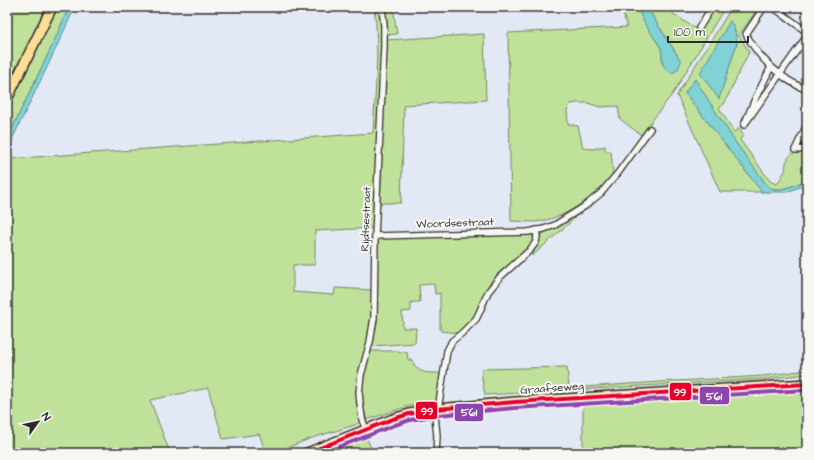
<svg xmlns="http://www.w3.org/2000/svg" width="814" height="460" viewBox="0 0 814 460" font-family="'Architects Daughter',sans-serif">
<rect width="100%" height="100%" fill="#e2e8f4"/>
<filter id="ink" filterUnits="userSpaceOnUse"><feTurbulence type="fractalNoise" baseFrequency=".025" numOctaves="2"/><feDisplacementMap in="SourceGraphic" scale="8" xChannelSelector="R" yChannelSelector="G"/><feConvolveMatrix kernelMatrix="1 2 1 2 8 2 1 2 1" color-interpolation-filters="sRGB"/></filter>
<g filter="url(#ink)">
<!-- green -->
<path fill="#bfe19a" stroke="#758662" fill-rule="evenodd" d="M 7,7 L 46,7 L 7,89 Z
M 54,7 L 69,7 L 53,44 L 7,139 L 7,106 Z
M 374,7 L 379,7 L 382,38 L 374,228 L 315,231 L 315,265 L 293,265 L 293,292 L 334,295 L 335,288 L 372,290 L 371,319 L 368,342 L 357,384 L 357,402 L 360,422 L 355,425 L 312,438 L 273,453 L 266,453 L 259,434 L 223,439 L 208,388 L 150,400 L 170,453 L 7,453 L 7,159 L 373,133 C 375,91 380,49 374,7 Z
M 384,7 L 393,7 L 397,34 L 386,35 Z
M 621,7 L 637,7 L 645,24 L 661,48 L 663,65 L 681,61 L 653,17 L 648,7 L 678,7 L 673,14 L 699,31 L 715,7 L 725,7 L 674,92 L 641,135 L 620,119 L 618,106 L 600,107 L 588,103 L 577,103 L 570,104 L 567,111 L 568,124 L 578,126 L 583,148 L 593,149 L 605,146 L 605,151 L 611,151 L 613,173 C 596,196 571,215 542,221 C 533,223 521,221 511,221 L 508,33 L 627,27 Z
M 732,7 L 759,7 L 739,35 L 749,52 L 724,104 L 719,108 L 734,132 L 739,128 L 743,135 L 740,140 L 770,181 L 776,184 L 778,183 L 786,169 L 785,168 C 788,152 793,153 807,151 L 807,180 C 797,184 785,190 775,189 C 771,189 769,186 766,184 L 736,143 L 695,80 L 685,93 L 762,192 L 720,192 L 677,95 ZM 730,22 C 735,27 736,35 737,43 L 719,98 L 701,73 Z
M 484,34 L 486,100 L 404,105 L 401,203 L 380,203 L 386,40 Z
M 572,218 L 575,218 L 532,256 L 540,236 L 544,233 Z
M 532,234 L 534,238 L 533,243 L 499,273 L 489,284 L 475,315 L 459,333 L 441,331 L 440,329 L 440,293 L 435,294 L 434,284 L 419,285 L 420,302 L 411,302 L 411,311 L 402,312 L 403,328 L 416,328 L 415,343 L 372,346 L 378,238 Z
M 373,351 L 399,351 L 399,353 L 407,352 L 408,360 L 412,360 C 417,374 427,373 440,373 L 437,402 L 405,407 L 367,420 C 364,410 361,400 361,389 C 362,377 366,365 370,352 Z
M 567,367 L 569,388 L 660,382 L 763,376 L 807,370 L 807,374 L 765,379 L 557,391 L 485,395 L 482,379 L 482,369 Z
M 807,392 L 807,453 L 583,453 L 583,406 Z
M 367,439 L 373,453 L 330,453 Z"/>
<!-- water -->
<path fill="#80d2d7" stroke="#5e8f92" d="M 69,7 L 75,7 L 50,61 L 7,150 L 7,139 L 53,44 Z
M 637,7 L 648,7 L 653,17 L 681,61 L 678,69 L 674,72 L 671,73 L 667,70 L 663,65 L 661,48 L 645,24 Z
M 730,21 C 735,28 736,35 737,43 L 719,99 L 700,73 Z
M 695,79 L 736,143 L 766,184 C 769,186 771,189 775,189 C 785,190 797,184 807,180 L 807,184 L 787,192 L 762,192 L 685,93 Z"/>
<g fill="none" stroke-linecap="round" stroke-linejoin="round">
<!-- minor casing -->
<g stroke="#2b2b2b" stroke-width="8">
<path id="minor" d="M 764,7 L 746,34 C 759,59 781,79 807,90
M 773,7 L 807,32
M 699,28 L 712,7
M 771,67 L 755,99 L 744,125 L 807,36
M 807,125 L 795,150 L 807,149
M 375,236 L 528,232 L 544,229 L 555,225 L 585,206 L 601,193 L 618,173 L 650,129
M 366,430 L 362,419 L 360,403 L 359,393 L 361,375 L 370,342 L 374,318 L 375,236 L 384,47 L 384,25 L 382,7
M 436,453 L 437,436 L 435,415 L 439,403 L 447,351 L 452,341 L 462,333 L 476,319 L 479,313 L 488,292 L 500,277 L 530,250 L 536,242 L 537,237 L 536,230"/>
</g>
<!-- primary casing -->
<g stroke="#2b2b2b" stroke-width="12">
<path id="primary" d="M 7,99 L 52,7
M 307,453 L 393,419 L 409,414 L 437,409 L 515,402 L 807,384"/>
</g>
<!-- minor -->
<use href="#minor" stroke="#f6f6f2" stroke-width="5.5"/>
<!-- primary -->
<use href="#primary" stroke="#fdde96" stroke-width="9"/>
<!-- bus-1 casing -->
<g stroke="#f6f6f2" stroke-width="7">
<path id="bus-1" d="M 307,453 L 393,419 L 409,414 L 437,409 L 515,402 L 807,384"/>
</g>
<!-- bus-2 casing -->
<g stroke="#f6f6f2" stroke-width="7">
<path id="bus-2" d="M 323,453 L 395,425 L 410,420 L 438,415 L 515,408 L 807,390"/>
</g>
<!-- bus-1 -->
<use href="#bus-1" stroke="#e4002b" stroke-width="4"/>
<!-- bus-2 -->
<use href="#bus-2" stroke="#8e44ad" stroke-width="4"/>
</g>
</g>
<g text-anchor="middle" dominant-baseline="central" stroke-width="4" stroke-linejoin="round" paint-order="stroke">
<!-- street labels -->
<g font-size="11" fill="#2b2b2b" stroke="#f6f6f2">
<text transform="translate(366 219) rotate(-88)">Rijdtsestraat</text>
<text transform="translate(455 223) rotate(-2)">Woordsestraat</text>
<text transform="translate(552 388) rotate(-4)">Graafseweg</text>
</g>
</g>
<g stroke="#f6f6f2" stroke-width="1.5">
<rect x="669" y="382" width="23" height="19" rx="4" fill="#e4002b"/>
<rect x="699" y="386" width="31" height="19" rx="4" fill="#8e44ad"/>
<rect x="415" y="401" width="23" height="19" rx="4" fill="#e4002b"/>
<rect x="454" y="403" width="30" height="19" rx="4" fill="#8e44ad"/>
</g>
<g font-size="11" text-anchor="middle" font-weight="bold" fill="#fff">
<text x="680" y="396">99</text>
<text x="714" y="400">561</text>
<text x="427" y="415">99</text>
<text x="469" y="416">561</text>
</g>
<!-- margin -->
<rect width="814" height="460" fill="none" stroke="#f6f6f2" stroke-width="24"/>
<rect x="12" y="12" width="790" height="436" fill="none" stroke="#2b2b2b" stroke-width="1.5" filter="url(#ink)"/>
<!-- north arrow -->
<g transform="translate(38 422) rotate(57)" stroke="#f6f6f2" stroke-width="3" paint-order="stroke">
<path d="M0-3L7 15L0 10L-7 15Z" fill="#2b2b2b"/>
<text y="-6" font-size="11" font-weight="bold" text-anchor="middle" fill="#2b2b2b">N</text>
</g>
<!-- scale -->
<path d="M668 36v6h80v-6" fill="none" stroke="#2b2b2b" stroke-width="2"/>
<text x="674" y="36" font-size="12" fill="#2b2b2b" stroke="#f6f6f2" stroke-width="3" paint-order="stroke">100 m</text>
</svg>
